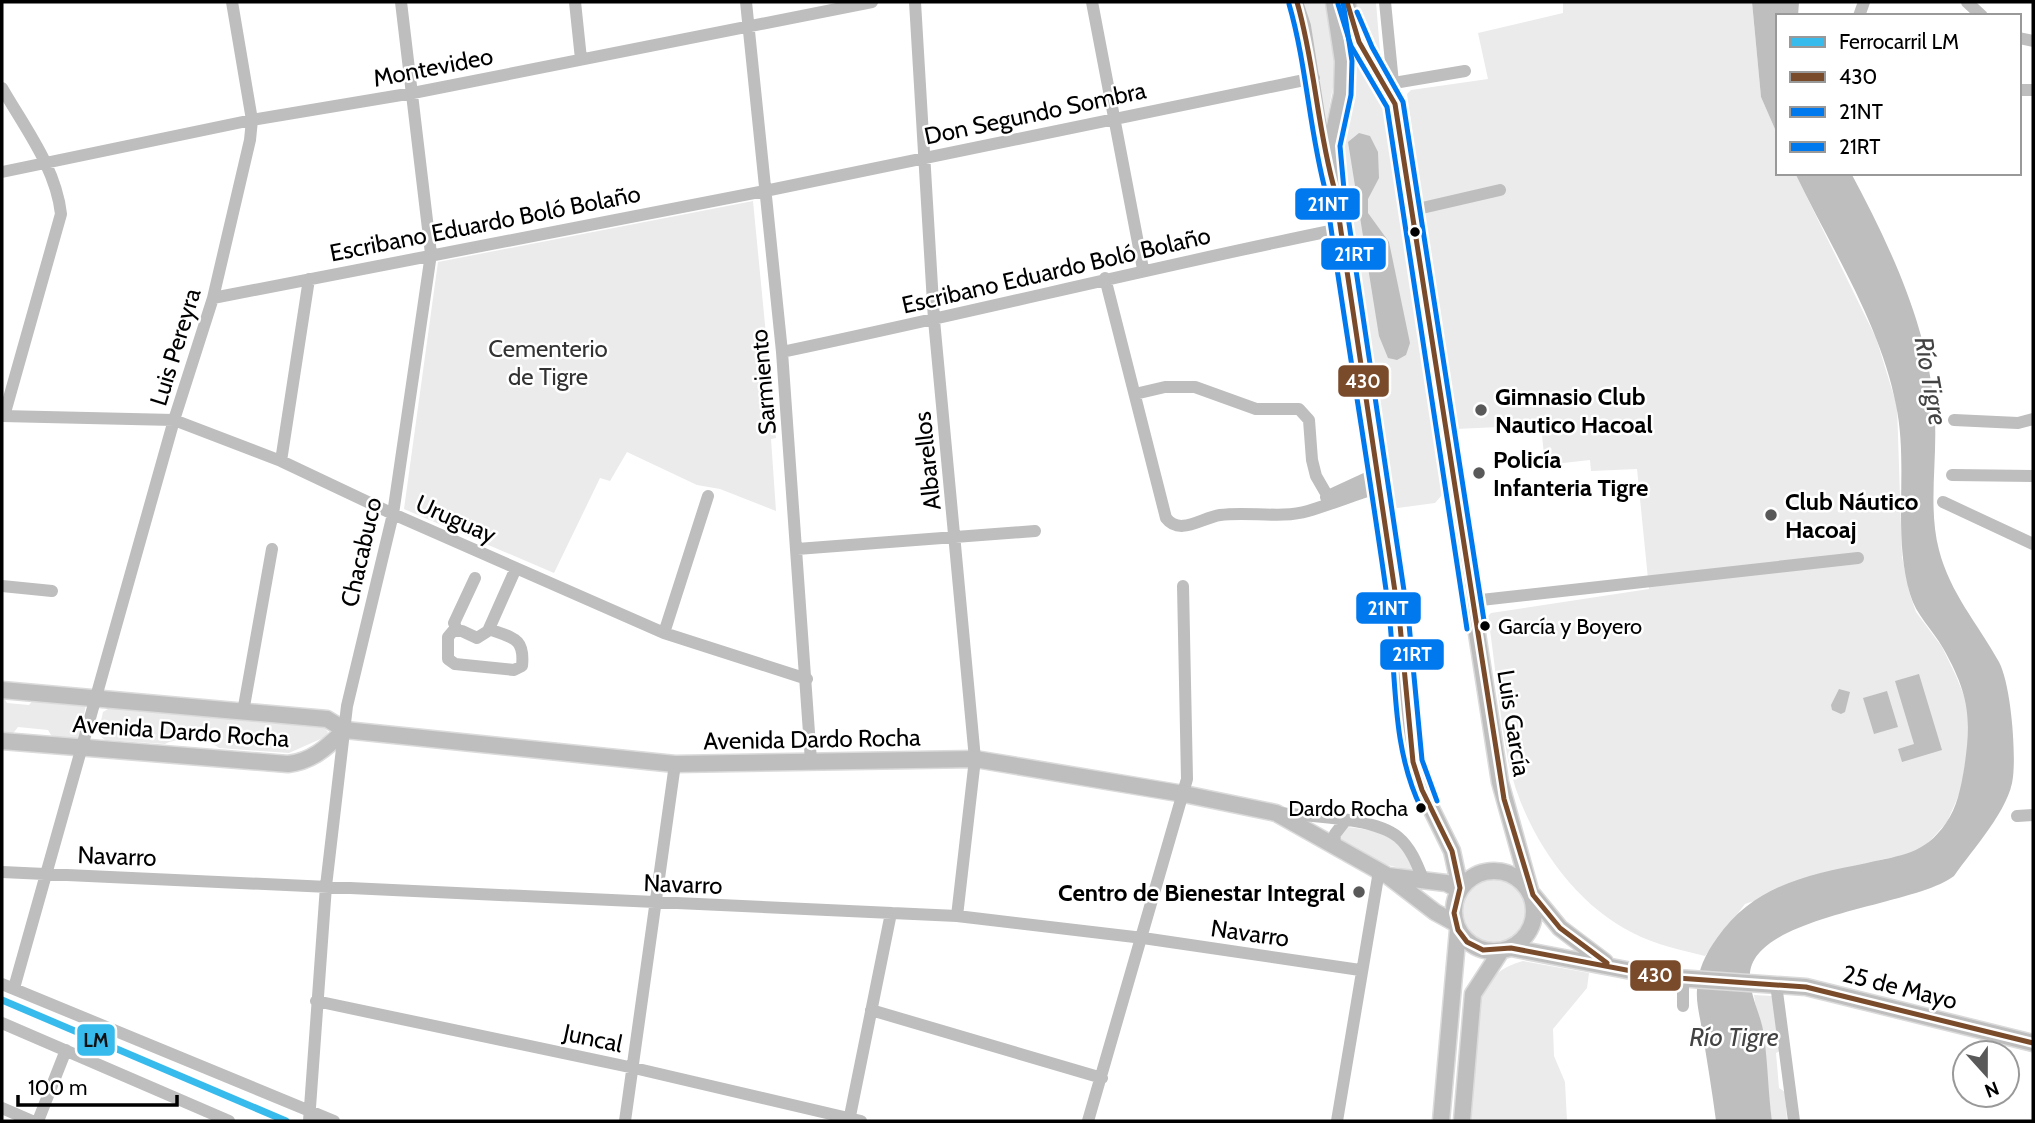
<svg xmlns="http://www.w3.org/2000/svg" width="2035" height="1123" viewBox="0 0 2035 1123" font-family="Cabin,sans-serif">
<rect width="100%" height="100%" fill="#fff"/>
<!-- green -->
<path fill="#ebebeb" d="M 1303,2 L 1327,2 L 1336,70 L 1326,125 Z
M 1353,2 L 1376,2 L 1381,64 L 1367,46 Z
M 1563,2 L 1752,2 L 1761,97 L 1778,136 L 1778,173 L 1795,173 L 1876,338 L 1897,406 L 1902,557 L 1910,595 L 1916,612 L 1942,647 L 1956,676 L 1967,703 L 1971,726 L 1961,790 L 1947,822 L 1929,842 L 1911,855 L 1883,859 L 1745,904 L 1705,956 C 1681,950 1656,945 1633,933 C 1570,902 1522,828 1508,760 C 1499,712 1495,663 1488,616 L 1491,613 L 1649,589 L 1637,469 L 1591,471 L 1590,460 L 1545,465 L 1541,425 L 1456,429 L 1449,389 L 1407,94 L 1411,90 L 1488,79 L 1478,33 L 1563,13 Z
M 1342,10 L 1355,52 L 1384,104 L 1393,133 L 1443,452 L 1436,456 L 1442,495 L 1435,503 L 1390,509 L 1339,165 Z
M 753,201 L 776,438 L 771,439 L 776,511 L 720,489 L 697,485 L 627,452 L 610,481 L 600,478 L 554,573 L 404,509 L 438,262 Z
M 2,694 L 7,703 L 29,705 L 35,698 L 86,705 L 79,738 L 54,740 L 48,730 L 18,727 L 11,736 L 2,736 Z
M 111,707 L 323,726 L 328,732 L 325,737 L 289,753 L 219,748 C 209,739 177,737 165,744 L 105,740 L 98,734 L 103,712 Z
M 1347,827 C 1387,831 1398,837 1416,872 C 1393,866 1348,859 1338,833 Z
M1461 911a32 32 0 1 1 64 0a32 32 0 1 1-64 0Z
M 1523,961 L 1589,973 L 1587,988 L 1553,1029 L 1554,1056 L 1565,1082 L 1567,1121 L 1468,1121 L 1480,999 C 1488,978 1501,967 1523,961 Z
M 1754,995 L 1773,996 L 1780,1051 L 1776,1053 L 1779,1088 L 1785,1092 L 1787,1121 L 1772,1121 Z"/>
<!-- water -->
<path fill="#bebebe" d="M 1752,2 L 1799,2 L 1798,16 L 1778,16 L 1778,136 L 1761,97 Z
M 1359,133 L 1370,136 L 1378,152 L 1379,178 L 1368,199 L 1368,213 L 1389,242 L 1410,343 L 1406,355 L 1397,360 L 1388,358 L 1379,336 L 1348,142 Z
M 1795,173 L 1851,173 C 1889,244 1928,326 1934,407 C 1939,454 1927,504 1939,550 C 1950,593 1978,624 1999,662 C 2011,685 2016,751 2013,777 C 2010,809 1972,850 1954,876 C 1915,907 1745,915 1750,979 C 1751,999 1762,1017 1764,1036 C 1768,1064 1768,1093 1772,1121 L 1716,1121 C 1712,1091 1707,1060 1702,1030 C 1700,1017 1696,1003 1697,990 C 1698,969 1705,955 1717,938 C 1754,885 1807,875 1867,863 C 1901,855 1924,855 1946,823 C 1957,808 1961,787 1964,769 C 1972,718 1969,694 1943,648 C 1932,629 1916,615 1910,594 C 1892,533 1909,467 1896,405 C 1881,325 1830,246 1795,173 Z
M 1919,674 L 1942,750 L 1902,762 L 1898,749 L 1914,744 L 1895,681 Z
M 1839,689 L 1850,692 L 1845,712 L 1841,714 L 1832,710 L 1831,705 Z
M 1887,691 L 1898,727 L 1874,734 L 1863,698 Z"/>
<g fill="none" stroke-linecap="round" stroke-linejoin="round">
<!-- major casing -->
<g stroke="#dbdbdb" stroke-width="19">
<path id="major" d="M 1334,2 L 1343,61 L 1342,94 L 1331,145 L 1335,191 L 1400,625 L 1413,762 L 1422,790 L 1452,851 L 1460,888
M 1347,2 C 1351,39 1376,72 1395,104 L 1500,782 L 1530,890
M 2,690 L 327,719 L 345,730 L 675,764 L 975,759 L 1184,794 L 1276,813 L 1388,876 L 1435,912 L 1455,923
M 2,741 L 288,764 C 313,761 327,747 345,730
M1454 911a40 40 0 1 1 80 0a40 40 0 1 1-80 0Z
M 1388,876 L 1446,883 L 1459,890
M 1533,895 L 1560,928 L 1605,962
M 1511,948 L 1663,977 L 1806,987 L 2033,1043
M 1441,1121 L 1458,930
M 1462,1121 L 1473,994 L 1501,951"/>
</g>
<!-- minor -->
<path stroke="#bebebe" stroke-width="12" d="M 575,2 L 581,59
M 746,2 L 782,352 L 811,761
M 915,2 L 934,320 L 975,759 L 957,916
M 1092,2 L 1143,269
M 1297,2 L 1305,26 L 1326,159
M 1385,2 L 1395,103
M 1967,2 L 1982,16
M 1859,16 L 1864,2
M 2019,38 L 2033,41
M 1394,83 L 1465,71
M 2,88 C 25,128 56,168 61,214 L 4,416
M 2019,90 L 2033,90
M 2,172 L 252,120 L 413,93 L 872,2
M 1409,211 L 1500,190
M 1105,278 L 1166,518 C 1180,536 1201,518 1220,515 C 1248,511 1281,519 1308,511 C 1332,504 1356,494 1380,487
M 213,298 L 765,191 L 1314,78
M 782,352 C 969,313 1153,267 1340,229
M 1135,394 L 1165,387 L 1195,387 L 1256,409 L 1299,409 L 1309,420 L 1312,460 L 1316,476 L 1331,502
M 2,416 L 174,420 L 281,461 L 393,514 L 664,633 L 807,679
M 1954,420 L 2018,423 L 2033,419
M 281,461 L 309,279
M 1952,475 L 2033,476
M 1326,497 L 1378,473
M 1943,502 L 2033,544
M 797,549 L 1035,531
M 2,586 L 52,591
M 1472,601 L 1858,558
M 489,629 C 512,638 525,637 522,666 L 514,670 L 455,664 L 448,659 L 448,637 L 453,631 L 462,631 L 477,638 L 488,631 L 516,568
M 457,630 L 454,623 L 475,578
M 664,633 L 708,496
M 243,712 L 272,549
M 1280,813 C 1311,817 1374,817 1398,837 C 1411,848 1417,864 1423,879
M 2017,816 L 2033,815
M 1334,845 L 1335,834 L 1345,821
M 2,872 L 957,916 L 1143,938 L 1360,970
M 1683,978 L 1683,1006
M 2,984 L 334,1121
M 1776,984 L 1794,1121
M 14,988 L 174,420 L 213,298 L 250,140 L 252,120 L 232,2
M 316,1001 L 634,1068 L 861,1121
M 871,1010 L 1102,1078
M 2,1023 L 229,1121
M 2,1108 L 32,1121
M 38,1121 L 66,1050
M 309,1121 L 326,886 L 347,706 L 393,514 L 431,254 L 401,2
M 625,1121 L 675,764
M 849,1121 L 891,913
M 1088,1121 L 1187,779 L 1183,586
M 1337,1121 L 1379,871"/>
<!-- major -->
<use href="#major" stroke="#bebebe" stroke-width="16"/>
<!-- bus-1 casing -->
<g stroke="#fff" stroke-width="10">
<path id="bus-1" d="M 1297,2 C 1315,64 1317,129 1335,191 L 1400,625 L 1413,762 L 1422,790 L 1452,851 L 1460,888 L 1454,913 L 1458,930 L 1467,942 L 1483,950 L 1511,948 L 1663,977 L 1806,987 L 2033,1043
M 1347,2 L 1359,42 L 1395,104 L 1504,799 L 1533,895 L 1560,928 L 1607,963"/>
</g>
<!-- bus-2 casing -->
<g stroke="#fff" stroke-width="10">
<path id="bus-2" d="M 1289,4 C 1307,66 1309,131 1326,193 C 1345,330 1369,467 1388,604 C 1397,673 1390,744 1421,808
M 1338,4 L 1351,46 L 1387,107 L 1467,629"/>
</g>
<!-- bus-3 casing -->
<g stroke="#fff" stroke-width="10">
<path id="bus-3" d="M 1343,2 L 1352,61 L 1351,95 L 1340,146 L 1344,190 L 1409,624 L 1422,760 L 1437,801
M 1357,12 L 1372,47 L 1403,102 L 1485,627"/>
</g>
<!-- bus-1 -->
<use href="#bus-1" stroke="#7a4b2a" stroke-width="5"/>
<!-- bus-2 -->
<use href="#bus-2" stroke="#0079ef" stroke-width="5"/>
<!-- bus-3 -->
<use href="#bus-3" stroke="#0079ef" stroke-width="5"/>
<!-- rail-1 casing -->
<g stroke="#fff" stroke-width="12">
<path id="rail-1" d="M 2,1000 L 286,1121"/>
</g>
<!-- rail-1 -->
<use href="#rail-1" stroke="#37bbed" stroke-width="7"/>
</g>
<!-- markers -->
<g fill="#000" stroke="#fff" stroke-width="2.5">
<circle cx="1415" cy="232" r="6"/>
<circle cx="1485" cy="626" r="6"/>
<circle cx="1421" cy="808" r="6"/>
</g>
<g fill="#595959" stroke="#fff" stroke-width="2.5">
<circle cx="1481" cy="410" r="7"/>
<circle cx="1479" cy="473" r="7"/>
<circle cx="1771" cy="515" r="7"/>
<circle cx="1359" cy="892" r="7"/>
</g>
<g text-anchor="middle" dominant-baseline="central" stroke-width="5" stroke-linejoin="round" paint-order="stroke">
<!-- bus labels -->
<g font-size="22" fill="#000" stroke="#fff" text-anchor="start">
<text x="1498" y="626">García y Boyero</text>
<text x="1408" y="808" text-anchor="end">Dardo Rocha</text>
</g>
<!-- street labels -->
<g font-size="24" fill="#000" stroke="#fff">
<text transform="translate(433 67) rotate(-11)">Montevideo</text>
<text transform="translate(1035 113) rotate(-12)">Don Segundo Sombra</text>
<text transform="translate(485 223) rotate(-11)">Escribano Eduardo Boló Bolaño</text>
<text transform="translate(1056 270) rotate(-13)">Escribano Eduardo Boló Bolaño</text>
<text transform="translate(175 347) rotate(-73)">Luis Pereyra</text>
<text transform="translate(763 382) rotate(-95)">Sarmiento</text>
<text transform="translate(927 461) rotate(-96)">Albarellos</text>
<text transform="translate(456 519) rotate(24)">Uruguay</text>
<text transform="translate(361 552) rotate(-77)">Chacabuco</text>
<text transform="translate(1514 723) rotate(81)">Luis García</text>
<text transform="translate(181 731) rotate(4)">Avenida Dardo Rocha</text>
<text transform="translate(812 739) rotate(-1)">Avenida Dardo Rocha</text>
<text transform="translate(117 856) rotate(2)">Navarro</text>
<text transform="translate(683 884) rotate(2)">Navarro</text>
<text transform="translate(1250 933) rotate(8)">Navarro</text>
<text transform="translate(1900 987) rotate(14)">25 de Mayo</text>
<text transform="translate(593 1038) rotate(12)">Juncal</text>
</g>
<!-- park labels -->
<g font-size="24" fill="#323232" stroke="#fff">
<text x="548" y="348">Cementerio<tspan x="548" dy="28">de Tigre</tspan></text>
</g>
<!-- poi labels -->
<g font-size="24" font-weight="bold" fill="#000" stroke="#fff" text-anchor="start">
<text x="1495" y="396">Gimnasio Club<tspan x="1495" dy="28">Nautico Hacoal</tspan></text>
<text x="1493" y="459">Policía<tspan x="1493" dy="28">Infanteria Tigre</tspan></text>
<text x="1785" y="501">Club Náutico<tspan x="1785" dy="28">Hacoaj</tspan></text>
<text x="1345" y="892" text-anchor="end">Centro de Bienestar Integral</text>
</g>
<!-- water labels -->
<g font-size="26" font-style="italic" fill="#434343" stroke="#fff">
<text transform="translate(1931 381) rotate(80)">Río Tigre</text>
<text x="1734" y="1037">Río Tigre</text>
</g>
</g>
<g stroke="#fff" stroke-width="2.5">
<rect x="1294" y="187" width="67" height="34" rx="7" fill="#0079ef"/>
<rect x="1320" y="237" width="67" height="34" rx="7" fill="#0079ef"/>
<rect x="1337" y="364" width="53" height="34" rx="7" fill="#7a4b2a"/>
<rect x="1355" y="591" width="67" height="34" rx="7" fill="#0079ef"/>
<rect x="1379" y="638" width="66" height="33" rx="7" fill="#0079ef"/>
<rect x="1629" y="959" width="53" height="33" rx="7" fill="#7a4b2a"/>
<rect x="76" y="1023" width="40" height="34" rx="7" fill="#37bbed"/>
</g>
<g font-size="19" text-anchor="middle" font-weight="bold" fill="#fff">
<text x="1328" y="211">21NT</text>
<text x="1354" y="261">21RT</text>
<text x="1363" y="388">430</text>
<text x="1388" y="615">21NT</text>
<text x="1412" y="661">21RT</text>
<text x="1655" y="982">430</text>
</g>
<g font-size="19" text-anchor="middle" font-weight="bold" fill="#111">
<text x="96" y="1047">LM</text>
</g>
<!-- border -->
<rect width="2035" height="1123" fill="none" stroke="#000000" stroke-width="7"/>
<!-- legend -->
<rect x="1776" y="14" width="245" height="161" fill="#ffffff" stroke="#999999" stroke-width="2"/>
<rect x="1790" y="37" width="35" height="10" fill="#37bbed" stroke="#999999" stroke-width="2"/>
<text x="1839" y="49" font-size="21" fill="#000000">Ferrocarril LM</text>
<rect x="1790" y="72" width="35" height="10" fill="#7a4b2a" stroke="#999999" stroke-width="2"/>
<text x="1839" y="84" font-size="21" fill="#000000">430</text>
<rect x="1790" y="107" width="35" height="10" fill="#0079ef" stroke="#999999" stroke-width="2"/>
<text x="1839" y="119" font-size="21" fill="#000000">21NT</text>
<rect x="1790" y="142" width="35" height="10" fill="#0079ef" stroke="#999999" stroke-width="2"/>
<text x="1839" y="154" font-size="21" fill="#000000">21RT</text>
<!-- north arrow -->
<g transform="translate(1986 1074) rotate(159)"><circle r="33" fill="#ffffff" stroke="#999999" stroke-width="2"/>
<path d="M0-5L12 26L0 18L-12 26Z" fill="#595959"/>
<text y="-10" font-size="19" font-weight="bold" text-anchor="middle" fill="#000000">N</text>
</g>
<!-- scale -->
<path d="M18 1095v10h159v-10" fill="none" stroke="#000000" stroke-width="3.5"/>
<text x="28" y="1095" font-size="21" fill="#000000" stroke="#ffffff" stroke-width="5" paint-order="stroke">100 m</text>
</svg>
